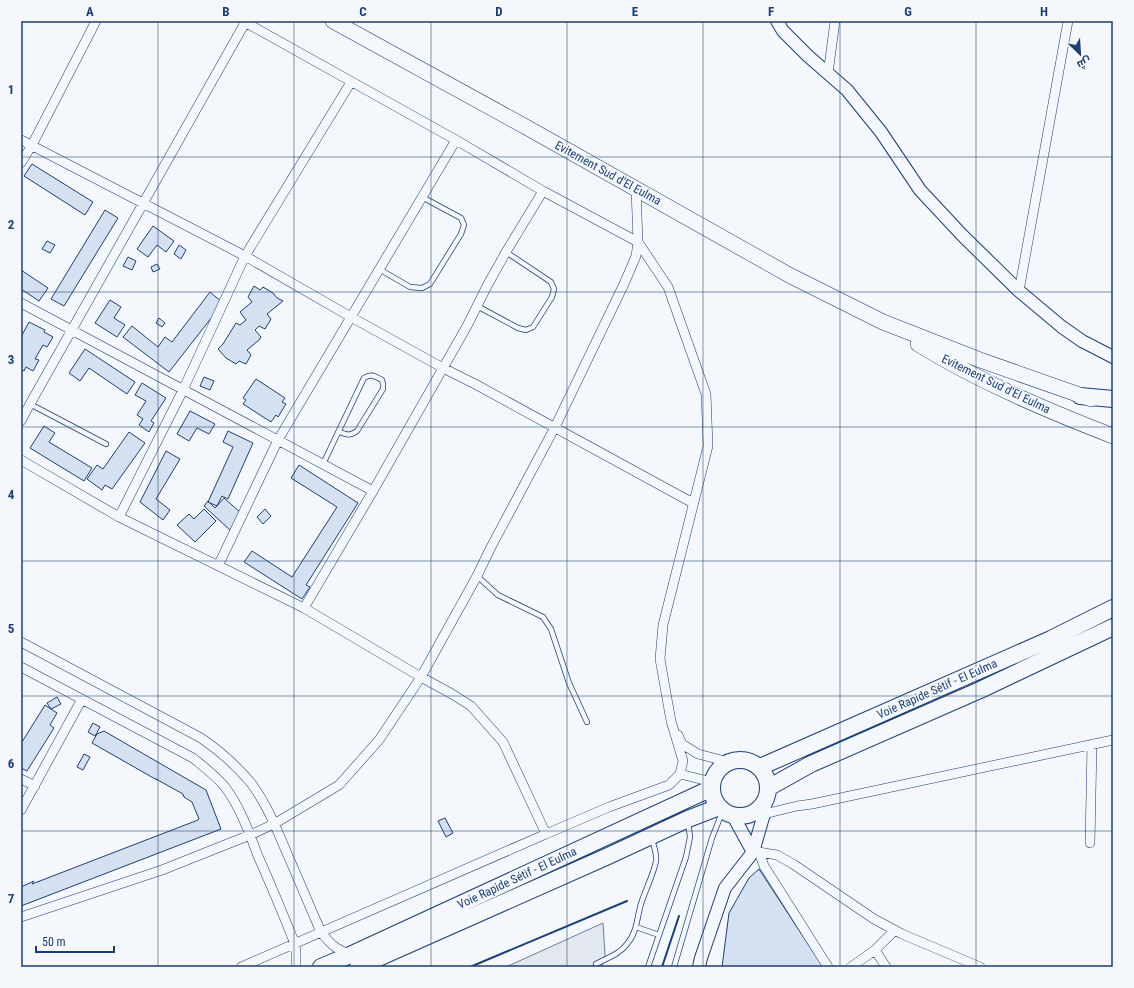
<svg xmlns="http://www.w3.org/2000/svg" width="1134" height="988" viewBox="0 0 1134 988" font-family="'Roboto Condensed',Cairo,sans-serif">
<rect width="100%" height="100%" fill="#f4f7fb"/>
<!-- parking -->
<path fill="#e3e8f0" stroke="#687fa3" d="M 603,923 L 605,954 L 602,967 L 506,967 Z"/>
<!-- building -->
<path fill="#d5e0f0" stroke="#1d3f73" d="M 32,164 L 93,202 L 85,215 L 24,176 Z
M 105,210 L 118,218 L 64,306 L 51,299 Z
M 153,226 L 174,241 L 166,252 L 157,245 L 148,257 L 137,249 Z
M 47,241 L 55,245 L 50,253 L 42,249 Z
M 179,245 L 186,250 L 181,259 L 174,254 Z
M 128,257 L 136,261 L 132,270 L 123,266 Z
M 157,264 L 160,269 L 153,272 L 151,267 Z
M 21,270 L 48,288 L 39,301 L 21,289 Z
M 254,286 L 260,290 L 263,287 L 273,293 L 277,298 L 283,301 L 267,314 L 271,319 L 265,329 L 259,326 L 255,330 L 261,337 L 259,340 L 247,350 L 251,355 L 246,364 L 239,361 L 236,364 L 226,358 L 218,349 L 223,344 L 236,323 L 240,325 L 246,320 L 240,312 L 252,302 L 248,297 Z
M 210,292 L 223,303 L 169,372 L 123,337 L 132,326 L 158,347 L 165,337 L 172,342 Z
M 110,300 L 121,307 L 114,318 L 125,325 L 117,337 L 95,323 Z
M 159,318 L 165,323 L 162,327 L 156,323 Z
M 29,322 L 45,330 L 44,332 L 53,337 L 47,347 L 43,345 L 35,359 L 39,360 L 33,371 L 26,367 L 24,371 L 21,369 L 21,337 Z
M 85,349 L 135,382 L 127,394 L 89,368 L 80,381 L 69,373 Z
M 204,377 L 214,381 L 210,390 L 200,386 Z
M 256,379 L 285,398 L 282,402 L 286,404 L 278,417 L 276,415 L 271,422 L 243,404 L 246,400 L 243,398 Z
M 142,383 L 166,398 L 151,421 L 154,423 L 149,432 L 139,425 L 143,419 L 137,415 L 146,401 L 135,395 Z
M 190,411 L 215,424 L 209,434 L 197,428 L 189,441 L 177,434 Z
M 44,426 L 55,433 L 49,442 L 92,468 L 84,481 L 30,448 Z
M 228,431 L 253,443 L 228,499 L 222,496 L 217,506 L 208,502 L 233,447 L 223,442 Z
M 129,432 L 145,443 L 112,489 L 105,485 L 102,490 L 87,479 L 97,465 L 103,469 Z
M 166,451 L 180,459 L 156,499 L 170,510 L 163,520 L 140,502 Z
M 299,465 L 358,503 L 306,585 L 310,587 L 302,599 L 244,562 L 252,551 L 292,577 L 337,507 L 291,478 Z
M 224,498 L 241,513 L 231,531 L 204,506 L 208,501 L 215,508 Z
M 204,509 L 216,521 L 195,542 L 177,525 L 189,514 L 194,519 Z
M 265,509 L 271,516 L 263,524 L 257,517 Z
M 57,697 L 61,704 L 51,709 L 47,703 Z
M 45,705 L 57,713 L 50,725 L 54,728 L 27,771 L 21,768 L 21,742 L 22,742 Z
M 93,723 L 100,727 L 95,736 L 88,732 Z
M 104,731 L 206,790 L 221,829 L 21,906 L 21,887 L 34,881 L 32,884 L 198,820 L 199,819 L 192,802 L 184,797 L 183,794 L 156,779 L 157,780 L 92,743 L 97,734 Z
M 84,754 L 90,757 L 83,770 L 77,767 Z
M 445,818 L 453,833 L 446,837 L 438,821 Z
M 759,869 L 823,967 L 722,967 L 729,913 L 749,878 Z"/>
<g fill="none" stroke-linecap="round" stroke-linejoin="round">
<!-- service casing -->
<g stroke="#1d3f73" stroke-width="6">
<path id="service" d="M 379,269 L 410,287 L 422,288 L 430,284 L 461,234 L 464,225 L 461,218 L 422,197
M 477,306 L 518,328 L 526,330 L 533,327 L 552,297 L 554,289 L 551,282 L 506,252
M 30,404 L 106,444
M 323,464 L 364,378 C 372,373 374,376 382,380 L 383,384 L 383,389 L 357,431 C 350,436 347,435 340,432
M 477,576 L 498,595 L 543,617 L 551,629 L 569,683 L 587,722
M 636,927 L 659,935
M 596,964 C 607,958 620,954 627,944 C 637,933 637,917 641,904 C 645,891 654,873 656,861 C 657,854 654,846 652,840
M 648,967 L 686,857 L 690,837 L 688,822
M 674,967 L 712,838 L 723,810"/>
</g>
<!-- minor casing -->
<g stroke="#1d3f73" stroke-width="10">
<path id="minor" d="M 828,74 L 835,21
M 21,140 L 245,256 L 351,317 L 443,368 L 475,384 L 693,503
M 21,163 L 32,145 L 96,21
M 1019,291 L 1068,21
M 21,303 L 373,491
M 21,421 L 30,404 L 246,21
M 21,460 L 119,517 L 304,608 L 373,491 L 467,326 L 487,286 L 506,252 L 543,191
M 119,517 L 183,390 L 245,256 L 351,82
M 218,566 L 278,440 L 456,140
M 304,608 L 421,677 L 452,694 L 471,706 L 503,742 L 546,834 L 609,807 L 669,785 L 680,774 L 683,761 L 671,721 L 660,659 L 663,625 L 708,446 L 706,394 L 668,287 L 638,242 L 636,189
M 21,642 L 201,738 C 220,751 236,765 251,783 C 266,803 276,827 286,851 C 298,878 309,905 321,932 C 331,945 335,948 350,955
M 21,667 L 193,758 C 204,767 216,776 225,787 C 240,807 249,832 258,856 C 271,885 283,914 295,944 L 296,952 L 296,967
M 678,735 L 682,744 L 698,754 L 729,762
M 680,774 L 712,782
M 21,779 L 35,786
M 21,810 L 82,699
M 764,814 L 797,806 L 812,804 L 1113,740
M 1090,843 L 1092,744
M 754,852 L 759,852 L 764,866 L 773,880 L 828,967
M 759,852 L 777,855 L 793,864 L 874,919 L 902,934 L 980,967
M 21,917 L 162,870 L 250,835 L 274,824 L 339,785 L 379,740 L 421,677 L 477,576 L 490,549 L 555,427 L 624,284 L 636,256 L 638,242 L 543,191 L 456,140 L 243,21
M 875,950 L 886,967
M 241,967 L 546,834
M 851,967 L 875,950 L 895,930"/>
</g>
<!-- tertiary casing -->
<g stroke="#1d3f73" stroke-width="14">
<path id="tertiary" d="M 777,21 L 783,31 L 808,56 L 847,90 L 881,132 L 920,190 L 962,235 L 1019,291 L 1062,327 L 1082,341 L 1113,357
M 732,814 L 753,852
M 699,967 L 701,958 L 725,888 L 753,852 L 764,814 L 766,797"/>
</g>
<!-- primary casing -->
<g stroke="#1d3f73" stroke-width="16">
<path id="primary" d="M 333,21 L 526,127 L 789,275 L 883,322 L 980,360 L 1091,399
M 918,344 C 980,382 1046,410 1113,436"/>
</g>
<!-- trunk casing -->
<g stroke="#1d3f73" stroke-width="18">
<path id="trunk" d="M 1080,396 L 1113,399
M712 788a28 28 0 1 1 56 0a28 28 0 1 1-56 0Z
M 760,767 L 1051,639 L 1113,608
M 768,788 L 811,764 L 980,690 L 1113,627
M 321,967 L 350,955 L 712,788
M 358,967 L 606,857 L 688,819 L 719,807"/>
</g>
<!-- service -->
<use href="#service" stroke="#f4f7fb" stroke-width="4.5"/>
<!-- minor -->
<use href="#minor" stroke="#f4f7fb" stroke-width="9"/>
<!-- tertiary -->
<use href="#tertiary" stroke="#f4f7fb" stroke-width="12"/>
<!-- primary -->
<use href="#primary" stroke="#f4f7fb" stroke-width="15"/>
<!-- trunk -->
<use href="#trunk" stroke="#f4f7fb" stroke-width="16"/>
<!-- wall -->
<path stroke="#1d3f73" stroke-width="2" d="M 470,967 L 627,901
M 662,967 L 679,916"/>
</g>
<!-- grid -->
<path fill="none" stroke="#1d3f73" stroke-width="1" stroke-opacity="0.55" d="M 158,21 L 158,967M 294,21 L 294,967M 431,21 L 431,967M 567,21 L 567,967M 703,21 L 703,967M 840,21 L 840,967M 976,21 L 976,967M 21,157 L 1113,157M 21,292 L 1113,292M 21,427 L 1113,427M 21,561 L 1113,561M 21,696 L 1113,696M 21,831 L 1113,831"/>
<g text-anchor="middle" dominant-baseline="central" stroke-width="3" stroke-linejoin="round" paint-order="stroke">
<!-- street labels -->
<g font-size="12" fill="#1d3f73" stroke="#f4f7fb">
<text transform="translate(608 173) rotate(29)">Evitement Sud d'El Eulma</text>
<text transform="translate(996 384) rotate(26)">Evitement Sud d'El Eulma</text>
<text transform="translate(937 689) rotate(-24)">Voie Rapide Sétif - El Eulma</text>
<text transform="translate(517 878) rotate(-25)">Voie Rapide Sétif - El Eulma</text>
</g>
</g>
<!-- border -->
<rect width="1134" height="988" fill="none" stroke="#f4f7fb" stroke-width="44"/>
<!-- north arrow -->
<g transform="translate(1080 54) rotate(155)" stroke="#f4f7fb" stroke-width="3" paint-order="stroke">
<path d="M0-3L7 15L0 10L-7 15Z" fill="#1d3f73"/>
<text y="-6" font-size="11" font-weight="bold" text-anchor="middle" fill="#1d3f73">ش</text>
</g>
<!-- scale -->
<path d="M36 946v6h78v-6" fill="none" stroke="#1d3f73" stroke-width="2"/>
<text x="42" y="946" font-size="12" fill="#1d3f73" stroke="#f4f7fb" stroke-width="3" paint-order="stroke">50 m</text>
<rect x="22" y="22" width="1090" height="944" fill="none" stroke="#1d3f73" stroke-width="1.5"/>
<g font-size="13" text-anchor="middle" font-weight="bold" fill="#1d3f73">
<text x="90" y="16">A</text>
<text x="226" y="16">B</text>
<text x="363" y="16">C</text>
<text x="499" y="16">D</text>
<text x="635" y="16">E</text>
<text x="771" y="16">F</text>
<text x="908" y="16">G</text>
<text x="1044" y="16">H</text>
<text x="11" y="94">1</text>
<text x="11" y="229">2</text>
<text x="11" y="364">3</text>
<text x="11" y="499">4</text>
<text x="11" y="633">5</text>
<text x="11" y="768">6</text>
<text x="11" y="903">7</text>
</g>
</svg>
